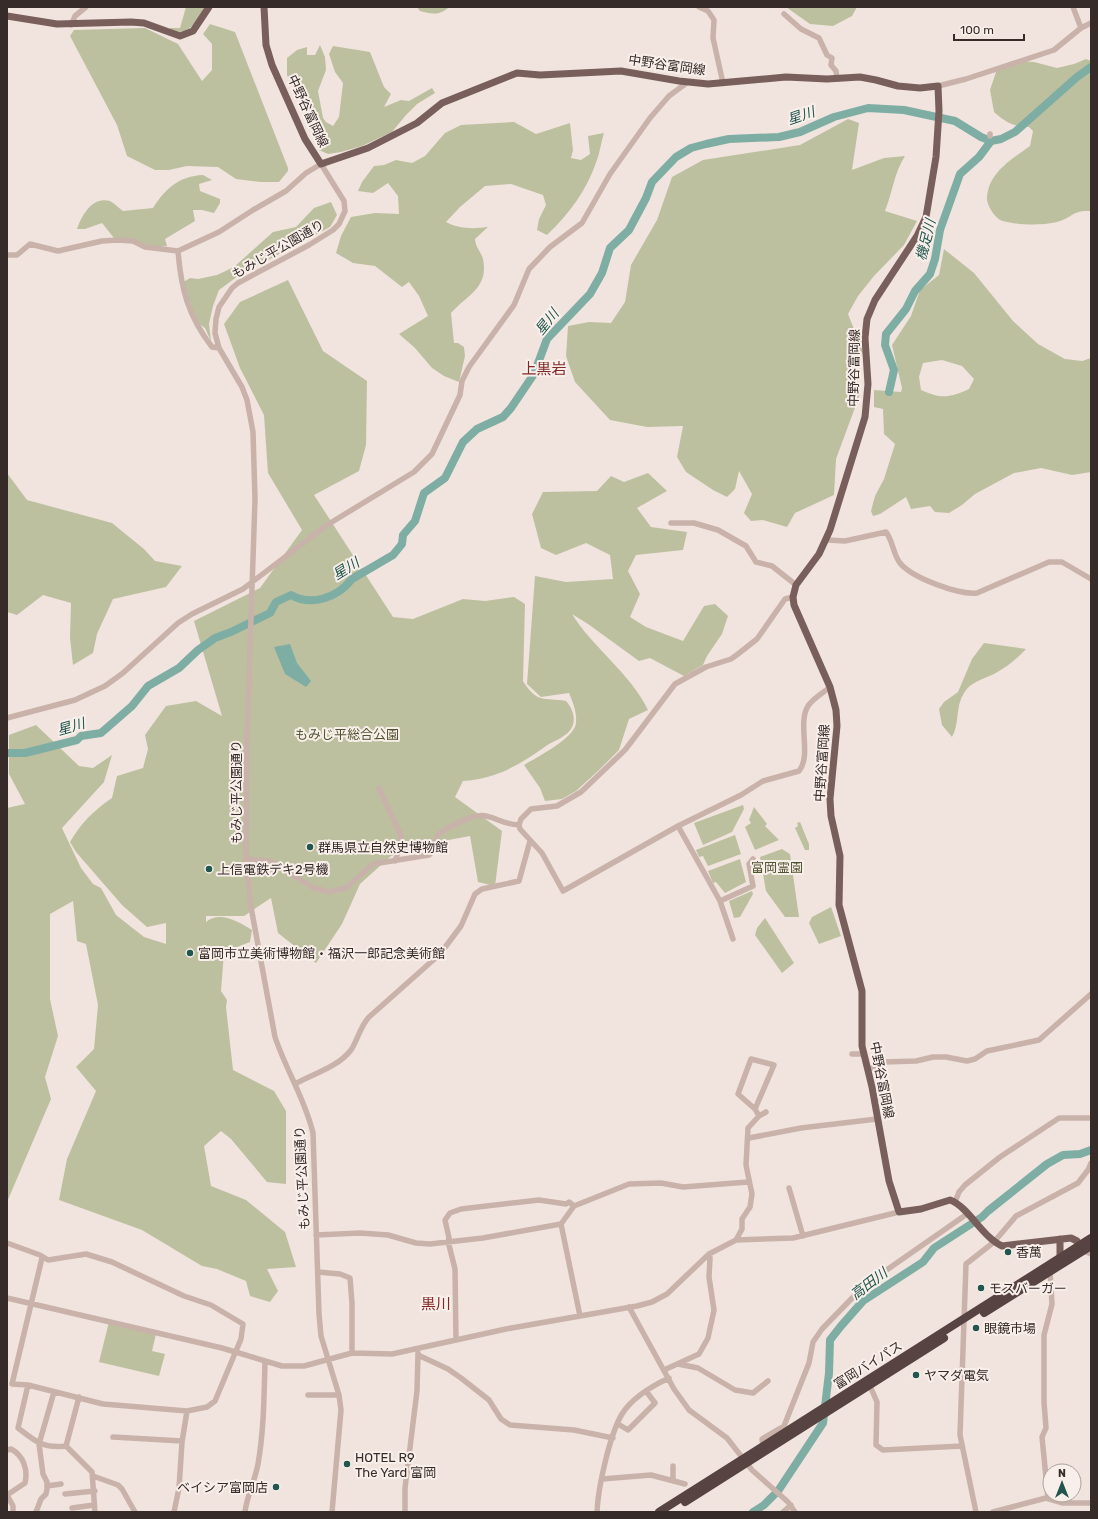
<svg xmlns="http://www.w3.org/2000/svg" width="1098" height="1519" viewBox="0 0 1098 1519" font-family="Rubik,'Noto Sans JP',sans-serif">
<rect width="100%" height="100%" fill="#f1e4de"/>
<!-- green -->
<path fill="#bcc09f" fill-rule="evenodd" d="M 186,7 L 205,7 C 196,21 190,36 171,31 L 170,28 L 180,28 Z
M 417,7 L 449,7 C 440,16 431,14 420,11 Z
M 786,7 L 857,7 L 852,16 L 833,26 L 810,24 Z
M 210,24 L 235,32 L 288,168 L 288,171 L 279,182 L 261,182 L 236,179 L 218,167 L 187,166 L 169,170 L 155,170 L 127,156 L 117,125 L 70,36 L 74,30 L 145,28 L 178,44 L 202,81 L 212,70 L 212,44 L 203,34 Z
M 320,45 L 325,57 L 326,70 L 318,91 L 323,118 L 326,122 L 333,126 L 339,117 L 343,83 L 335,72 L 329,54 L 333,46 L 370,52 L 384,87 L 391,94 L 384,107 L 401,100 L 409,101 L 432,88 L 435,93 L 417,104 L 406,115 L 392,132 L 362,146 L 341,152 L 328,154 L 319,150 L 321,137 L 316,126 L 306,114 L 287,75 L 287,58 L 297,50 L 307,47 L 307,55 L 315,55 Z
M 1086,59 L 1091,61 L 1091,211 C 1073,210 1074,216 1060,221 C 1047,226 1016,225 1003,221 C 995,219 986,204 987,197 C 989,172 1012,159 1030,146 L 1033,131 L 1029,127 C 1011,126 1007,123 994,112 L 990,90 L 997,69 L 1012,61 L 1034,62 L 1057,68 L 1074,64 Z
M 848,119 L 859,123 L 852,170 L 884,158 L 905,156 C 894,173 893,191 885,211 L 917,221 L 904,245 L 874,276 L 858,296 L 848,314 L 863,352 L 855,370 L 860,394 L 836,459 L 834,495 L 795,513 L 787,527 L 763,520 L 751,521 L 744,513 L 752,494 L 739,471 L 735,489 L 727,497 L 713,490 L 686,472 L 677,457 L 683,426 L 647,427 L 610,420 L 575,382 L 566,356 L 568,326 L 589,322 L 611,323 L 625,302 L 631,265 L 657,220 L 672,177 L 703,160 L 800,145 Z
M 514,122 L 536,134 L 570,123 L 573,150 L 571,158 L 581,160 L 590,154 L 588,136 L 604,133 C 601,142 600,152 597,160 C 587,190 569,214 547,235 L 537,230 L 539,219 L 546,205 L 543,195 L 511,184 L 485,186 L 460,207 L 446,222 C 459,229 474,229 488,227 L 475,239 C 476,249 481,251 483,259 C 489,288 467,295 451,313 L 454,343 L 458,343 L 464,347 L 465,356 L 459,382 L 444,376 L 432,368 L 415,348 L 399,334 L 428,316 L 419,296 L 409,282 L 402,287 L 375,266 L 353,263 L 336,253 L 341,236 L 351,217 L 375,213 L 399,214 L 398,196 L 388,183 L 373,193 L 358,191 L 362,182 L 374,166 L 384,165 L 396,160 L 412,163 L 425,156 L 445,133 L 461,125 Z
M 203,175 L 212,180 L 199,184 L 200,191 L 220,199 L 220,203 L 214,213 L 202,210 L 193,210 L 195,221 L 165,239 L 167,246 L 157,247 L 114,238 L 102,223 L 85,229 L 77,229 C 82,215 92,196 110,201 C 114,203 119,208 123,211 L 153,208 C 165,189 179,176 203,175 Z
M 331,202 L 337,215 L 330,227 L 238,276 L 219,290 L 213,306 L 209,324 L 211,341 L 205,328 L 198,323 L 182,283 L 190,278 L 198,279 L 217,275 L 234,267 L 273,232 L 296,227 L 314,208 Z
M 944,249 L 974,273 L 1013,321 L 1038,344 L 1065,359 L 1082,361 L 1091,358 L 1091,472 L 1072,475 L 1041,468 L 1014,473 L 975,494 L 962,505 L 949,513 L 935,512 L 930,506 L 911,509 L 906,497 L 880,514 L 873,516 L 871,511 L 875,496 L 884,479 L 895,444 L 884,434 L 883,409 L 874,407 L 874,390 L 901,392 L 902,388 L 892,345 L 911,316 L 920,290 L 939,275 ZM 942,360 L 962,366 L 974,379 L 969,389 C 949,398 941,399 921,390 L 919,377 L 923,363 Z
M 288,280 L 323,351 L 367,381 L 366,445 L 359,471 L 314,495 L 393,617 L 413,619 L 463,599 L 485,601 L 514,597 L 525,604 L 523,681 C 537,704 544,697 566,701 C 575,711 578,726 565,735 C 560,739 554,741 549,744 C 521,764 499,778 463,781 L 455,797 L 502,831 L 495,886 L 478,882 L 470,836 L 416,846 L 391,856 L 360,884 L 342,924 L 316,963 L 278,933 L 271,898 L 244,916 L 206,916 L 206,922 C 219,910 240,922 252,930 L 250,942 L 224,952 L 221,991 L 227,1000 L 226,1007 L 233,1070 L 274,1091 L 286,1111 L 286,1184 L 267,1182 L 231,1139 L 221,1131 L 204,1146 L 211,1186 L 246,1200 L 285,1232 L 296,1267 L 267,1269 L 278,1291 L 270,1302 L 250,1296 L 246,1281 L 217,1269 L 202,1266 L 142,1230 L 59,1200 L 67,1159 L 96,1091 L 76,1067 L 94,1049 L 98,1005 L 86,944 L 77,941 L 73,901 L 50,914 L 50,999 L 58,1036 L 45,1077 L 51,1099 L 7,1202 L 7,808 L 25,804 L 9,774 L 9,735 L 36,725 L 79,766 L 93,768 L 112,755 L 104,782 L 62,828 L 81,868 L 93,884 L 101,888 L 116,915 L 144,937 L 166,944 L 166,923 L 147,927 L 122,905 L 76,852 L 70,842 C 81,823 93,811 112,798 L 117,776 L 143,768 L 148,749 L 145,735 L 166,706 L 196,701 L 222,716 L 194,621 L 260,588 L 302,530 L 268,473 L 264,415 L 240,368 L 224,324 L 240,302 Z
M 7,473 L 27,500 L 112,523 L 144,549 L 155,561 L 182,566 L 166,587 L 113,599 L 97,634 L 93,653 L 73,665 L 70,638 L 71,603 L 43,595 L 17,615 L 7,612 Z
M 648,473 L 667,491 L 637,508 L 651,527 L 687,532 L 683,550 L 636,555 L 628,571 L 640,594 L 630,617 L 646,627 L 683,641 L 704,606 L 715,604 L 728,616 L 722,634 L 707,656 L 703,665 L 684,676 L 650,658 L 639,661 L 588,624 L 572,614 C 593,648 631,674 648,710 L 629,719 L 619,750 L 599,770 L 576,791 L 562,799 L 545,801 L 540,788 L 524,765 C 537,757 574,739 576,723 C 577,712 573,703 569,693 L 541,697 L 527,684 L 535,576 L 566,582 L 613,579 L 610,555 L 586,543 L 556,555 L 541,548 L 532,514 L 543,492 L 597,491 L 611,476 L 624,482 Z
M 984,643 L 1026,649 C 1017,659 1006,668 994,674 C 984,679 970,682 964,693 C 955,707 960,723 952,737 L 942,725 L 939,709 L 944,702 L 958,692 L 972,659 Z
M 743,805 L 744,809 L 732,832 L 703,845 L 694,823 Z
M 754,807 L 767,824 L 765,826 L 779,840 L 755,850 L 745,827 L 751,823 L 749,820 Z
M 800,822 L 809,844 L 809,850 L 805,850 L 795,828 L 798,826 L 797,823 Z
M 735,835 L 741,854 L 708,866 L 703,856 L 699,857 L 696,850 Z
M 782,849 L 790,854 L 799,917 L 785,917 L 766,891 L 760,857 Z
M 740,859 L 746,882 L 725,893 L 716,882 L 713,883 L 708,871 Z
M 752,891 L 753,894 L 740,917 L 734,918 L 729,901 Z
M 831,907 L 841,936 L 819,944 L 809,923 L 812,917 Z
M 765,918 L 794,963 L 782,973 L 755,935 L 757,928 Z
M 109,1322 L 156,1334 L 152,1351 L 165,1354 L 159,1376 L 99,1362 Z"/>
<!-- water -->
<path fill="#7eada4" d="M 290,644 L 297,663 L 311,681 L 306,687 L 285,674 L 274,647 Z"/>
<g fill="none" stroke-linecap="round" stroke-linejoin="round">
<!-- river -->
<path stroke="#7eada4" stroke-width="8" d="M 889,392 L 894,370 L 885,345 L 886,334 L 906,309 L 915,291 L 930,274 L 935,259 L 940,230 L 960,174 L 979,157 L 991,141
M 7,753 L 25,753 L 77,740 L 81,736 L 101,733 L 132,706 L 148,686 L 179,668 L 198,650 L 215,638 L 231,632 L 270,613 L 276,602 L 291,595 C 312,607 338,597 352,579 L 393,555 L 402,544 L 403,535 L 415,521 L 424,493 L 445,478 L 463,442 L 477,429 L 503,417 L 511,408 L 534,374 L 547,339 L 590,294 L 602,273 L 610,248 L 629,230 L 646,198 L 652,182 L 676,157 L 691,148 L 706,144 L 729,139 L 779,137 L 800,132 L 834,117 L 868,108 L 904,110 L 955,121 L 981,137 L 991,141 L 1001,139 L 1015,132 L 1077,77 L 1091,67
M 753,1512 L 764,1505 L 778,1491 L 823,1423 L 829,1373 L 830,1340 L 841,1326 L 863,1301 L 923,1262 L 934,1248 L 982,1217 L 988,1211 L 1047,1164 L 1063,1155 L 1080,1154 L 1091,1150"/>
<!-- minor -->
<path stroke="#c9b2aa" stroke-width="5.5" d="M 699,7 L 708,11 L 714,20 L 713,38 L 723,83
M 1073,7 L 1081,28
M 784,14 L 801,29 L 819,38 L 827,55 L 832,58 L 831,65 L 836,71 L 837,79
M 71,25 L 75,16 L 86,7
M 938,86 L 966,79 L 1054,50 L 1081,28 L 1091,23
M 990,136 L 990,134
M 178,251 C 181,289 188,316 212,347 L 219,348
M 7,255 L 17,255 L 30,244 L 58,251 L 102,241 L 118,240 L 133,241 L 145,247 L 178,251 L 219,232 L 253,210 L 286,191 L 306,173 L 321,164 L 344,201 L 345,211 L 339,224 L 333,230 L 309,245 L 238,283 L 232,288 L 219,307 L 216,319 L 215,333 L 219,348 L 242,387 L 247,400 L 253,432 L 255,499 L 247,738 L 246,859 L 251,907 L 275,1037 C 286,1070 305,1099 313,1133 L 319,1314 L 321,1336 L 339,1395 L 341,1410 L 332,1512
M 671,523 L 694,523 L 718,530 L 746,546 L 756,562 L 772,566 L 796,585
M 827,540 L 845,541 L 886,532 C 893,541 893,554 900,563 C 912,578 959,595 977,593 L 1049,562 L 1062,562 L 1091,579
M 793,597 L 785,599 L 757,639 L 738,654 L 731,659 L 706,667 L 675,684 L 625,750 L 581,792 L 557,806 L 531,809 L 521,819 L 519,825 L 520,829 L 542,853 L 563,891 L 678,826 L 741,795 L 763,781 L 799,771 C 812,755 797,724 808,706 C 813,698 823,693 830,687
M 7,718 L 75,700 L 105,686 L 123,673 L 178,623 L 192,614 L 243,589 L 327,525 L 414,472 L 432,454 L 460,395 L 462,381 L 469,367 L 514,305 L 529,269 L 550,247 L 582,223 L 610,174 L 650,118 L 669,96 L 688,82
M 379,788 L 401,836 L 400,846 L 395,861
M 678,826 L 720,901 L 733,939
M 246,859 L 271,861 L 312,887 L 329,892 L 346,888 L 373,864 L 429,855 C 436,850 433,841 438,835 C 447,827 474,813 486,816 C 500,819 502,824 519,825
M 720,901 L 753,886 L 749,864 L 753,859
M 852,1054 L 864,1054
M 868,1070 L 884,1062 L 916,1061 L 933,1057 L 946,1057 L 967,1061 L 975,1059 L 987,1051 L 1039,1040 L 1091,994
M 295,1084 C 313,1074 338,1067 351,1050 C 358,1039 360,1027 369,1017 L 440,954 L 461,926 L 475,894 L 482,889 L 519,881 L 530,841
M 755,1109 L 774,1065 L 751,1059 L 738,1094 L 755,1109 L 759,1116
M 749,1138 L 801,1128 L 877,1119
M 789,1188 L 803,1236
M 955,1202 L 959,1192 L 965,1185 L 1000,1157 L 1056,1120 L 1059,1118 L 1091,1118
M 561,1224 L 580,1316
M 316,1235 L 360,1233 L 388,1235 L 416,1243 L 430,1244 L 483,1238 L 561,1224 L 574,1206 L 629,1184 L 661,1183 L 683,1187 L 748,1182
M 736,1240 L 742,1229 L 742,1219 L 750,1207 L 752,1194 L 746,1165 L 748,1128 L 759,1116 L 766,1112
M 7,1243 L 40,1255 L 48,1260 L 86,1254 L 112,1262 L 184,1296 L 211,1305 L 243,1324 L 241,1339 L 215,1401 L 207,1407 L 187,1411 L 103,1404 L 28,1385 L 12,1384 L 42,1258
M 1084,1251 L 1091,1254
M 318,1272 L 340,1274 L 350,1278 L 352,1303 L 352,1353
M 7,1298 L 222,1348 L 282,1366 L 304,1366 L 352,1353 L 392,1354 L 506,1329 L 637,1306 L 652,1302 L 667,1294 L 709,1254 L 736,1240 L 793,1238 L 899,1212
M 629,1307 L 674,1389 L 689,1410 L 727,1438 L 752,1470 L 788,1502 L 795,1512
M 456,1340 L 455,1269 L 448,1241 L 449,1238 L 445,1220 L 450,1213 L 461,1209 L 539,1200 L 566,1204 L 569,1202 L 574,1206
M 418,1355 L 448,1369 L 461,1378 L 489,1400 L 501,1419 L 510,1425 L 574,1430 L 613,1438
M 678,1364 L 698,1368 L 735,1390 L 753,1393 L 768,1381
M 664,1370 L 699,1354 L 708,1338 L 714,1310 L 709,1277 L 710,1258 L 709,1254
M 28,1385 L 18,1428 C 35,1441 43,1449 66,1446 L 92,1472 L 95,1512
M 870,1386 L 877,1402 L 876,1445 L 883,1450 L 962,1446
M 308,1395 L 339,1395
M 618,1424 L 628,1430 L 655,1403 L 646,1391
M 113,1437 L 182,1441
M 66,1446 L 79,1397
M 763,1447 L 762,1439 L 784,1426 L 809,1363 L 813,1342 L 822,1329 L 858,1292 L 878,1276 L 967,1214
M 7,1450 L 11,1449 C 24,1456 28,1470 25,1483 L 7,1495 L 13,1506 L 13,1512
M 673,1466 L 673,1481
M 93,1476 L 118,1485 L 122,1489 L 135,1512
M 602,1479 L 651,1475 L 685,1484
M 47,1486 L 61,1484
M 65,1494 L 95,1491
M 1048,1498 L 1042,1437 L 1046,1428 L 1044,1402 L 1044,1335 L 1052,1304 L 1050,1271
M 72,1508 L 94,1505
M 36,1512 L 41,1499 L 46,1494 L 47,1489 L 47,1482 L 43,1474 L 39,1444 L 54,1392
M 174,1512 L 179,1488 L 182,1442 L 187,1411
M 245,1512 C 247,1495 255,1481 258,1464 C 264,1430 264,1396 265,1362
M 405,1512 L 405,1488 L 417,1391 L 418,1353
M 597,1512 C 598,1487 610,1434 622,1414 C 632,1398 652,1386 669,1378
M 783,1512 L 791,1505
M 976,1512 L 960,1435 L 966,1264 L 994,1242 L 1016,1216 L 1078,1183 L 1088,1170 L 1091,1163
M 993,1512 L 1046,1498 L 1063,1503 L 1091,1503"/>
<!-- major -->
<path stroke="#785f5b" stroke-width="7" d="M 264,7 L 266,45 L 272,65 L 305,139 L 321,164 L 368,148 L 417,123 L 442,103 L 517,73 L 540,75 L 621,71 L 679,81 L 708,84 L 786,77 L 827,79 L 860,77 L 876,80 L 898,86 L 920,88 L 938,86 L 939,111 L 936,157 L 926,217 L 917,236 L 875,300 L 867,319 L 865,338 L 868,384 L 865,417 L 830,530 L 819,554 L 796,585 L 793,597 L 794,605 L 830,687 L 836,710 L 837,726 L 830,799 L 831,816 L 840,856 L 839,905 L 862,991 L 862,1046 L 872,1087 L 889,1181 L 899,1212 L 921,1209 L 950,1200 C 969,1207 981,1236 1002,1246 L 1071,1238 L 1077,1241 L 1083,1248
M 7,16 L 57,24 L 131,22 L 144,23 L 180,36 L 193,31 L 209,7
M 1060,1258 L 1060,1239"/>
<!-- highway -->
<path stroke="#574341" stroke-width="8" d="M 984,1313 L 1091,1246
M 685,1502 L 944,1338
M 659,1512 L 1091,1238"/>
</g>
<!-- markers -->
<g fill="#21564e" stroke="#f9efea" stroke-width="1.5">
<circle cx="310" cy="847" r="4"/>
<circle cx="209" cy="869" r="4"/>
<circle cx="190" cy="953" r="4"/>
<circle cx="1008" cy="1252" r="4"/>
<circle cx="981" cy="1288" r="4"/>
<circle cx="976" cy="1328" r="4"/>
<circle cx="916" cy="1375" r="4"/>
<circle cx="347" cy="1464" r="4"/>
<circle cx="276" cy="1487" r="4"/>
</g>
<g text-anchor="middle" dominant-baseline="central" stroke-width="4" stroke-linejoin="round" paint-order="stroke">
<!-- street labels -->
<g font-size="13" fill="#372b29" stroke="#f9efea">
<text transform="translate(667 65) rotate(8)">中野谷富岡線</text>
<text transform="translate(308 111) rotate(65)">中野谷富岡線</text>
<text transform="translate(278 249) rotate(-30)">もみじ平公園通り</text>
<text transform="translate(854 368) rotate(-89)">中野谷富岡線</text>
<text transform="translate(822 763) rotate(-86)">中野谷富岡線</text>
<text transform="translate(236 792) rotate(-90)">もみじ平公園通り</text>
<text transform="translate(882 1080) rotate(79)">中野谷富岡線</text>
<text transform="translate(302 1178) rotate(-93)">もみじ平公園通り</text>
<text transform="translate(868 1365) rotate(-32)">富岡バイパス</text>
</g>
<!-- park labels -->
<g font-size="13" fill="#4e542f" stroke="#f9efea">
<text x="347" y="734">もみじ平総合公園</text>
<text x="777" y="867">富岡霊園</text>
</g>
<!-- poi labels -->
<g font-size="13" fill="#372b29" stroke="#f9efea" text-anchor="start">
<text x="318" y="847">群馬県立自然史博物館</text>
<text x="217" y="869">上信電鉄デキ2号機</text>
<text x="198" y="953">富岡市立美術博物館・福沢一郎記念美術館</text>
<text x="1016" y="1252">香萬</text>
<text x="989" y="1288">モスバーガー</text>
<text x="984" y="1328">眼鏡市場</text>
<text x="924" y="1375">ヤマダ電気</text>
<text x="355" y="1457">HOTEL R9<tspan x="355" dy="15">The Yard 富岡</tspan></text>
<text x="268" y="1487" text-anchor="end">ベイシア富岡店</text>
</g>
<!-- water labels -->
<g font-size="14" font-style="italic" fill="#21564e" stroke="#f9efea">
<text transform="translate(801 116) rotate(-19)">星川</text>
<text transform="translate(926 240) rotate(-76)">機足川</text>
<text transform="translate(547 322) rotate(-51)">星川</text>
<text transform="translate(346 569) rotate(-32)">星川</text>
<text transform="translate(71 727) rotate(-16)">星川</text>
<text transform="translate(869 1284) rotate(-37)">高田川</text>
</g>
<!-- quarter labels -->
<g font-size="15" fill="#812927" stroke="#f9efea">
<text x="544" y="369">上黒岩</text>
<text x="436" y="1304">黒川</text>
</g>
</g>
<!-- border -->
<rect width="1098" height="1519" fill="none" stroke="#372b29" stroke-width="16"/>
<!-- north arrow -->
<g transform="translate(1062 1483)"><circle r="19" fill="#f9efea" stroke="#aba19d"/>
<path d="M0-3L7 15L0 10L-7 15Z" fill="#21564e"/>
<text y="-6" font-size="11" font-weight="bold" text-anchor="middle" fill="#372b29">N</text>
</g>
<!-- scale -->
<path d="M954 34v6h70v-6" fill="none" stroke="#372b29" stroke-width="2"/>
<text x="960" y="34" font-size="12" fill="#372b29" stroke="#f9efea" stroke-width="3" paint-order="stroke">100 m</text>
</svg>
